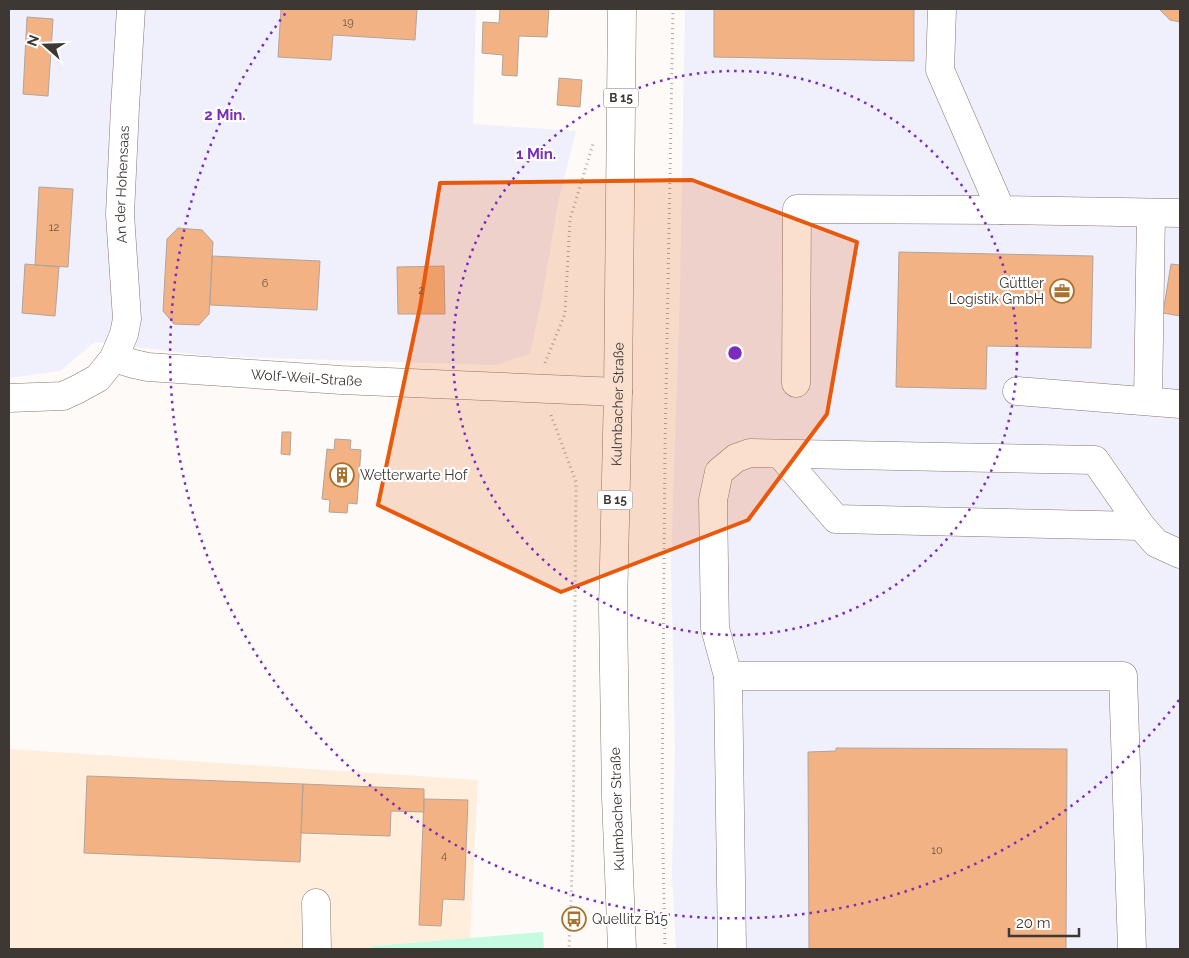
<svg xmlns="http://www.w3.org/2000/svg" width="1189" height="958" viewBox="0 0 1189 958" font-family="Raleway,sans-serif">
<rect width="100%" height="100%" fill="#fdfaf8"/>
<!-- commercial -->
<path fill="#f0effc" d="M 9,9 L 476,9 L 473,124 L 576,131 L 558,203 L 542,298 L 530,354 L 496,365 L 209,356 L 95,342 L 60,371 L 9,378 Z
M 685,9 L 1180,9 L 1180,949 L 676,949 L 672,875 L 675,749 L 671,562 L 680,291 Z"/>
<!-- industrial -->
<path fill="#ffeedc" d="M 9,749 L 478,780 L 470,938 L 372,946 L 372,949 L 9,949 Z"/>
<!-- green -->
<path fill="#c6fbe2" d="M 543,932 L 544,949 L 372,949 L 372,946 Z"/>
<!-- building -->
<path fill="#f2b283" stroke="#b3a499" d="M 281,9 L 417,9 L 415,40 L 333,35 L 331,60 L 278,57 Z
M 500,9 L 549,9 L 547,37 L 519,36 L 517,76 L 502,75 L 503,55 L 482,53 L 483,22 L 499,23 Z
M 714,9 L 914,9 L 914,61 L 714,57 Z
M 1159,9 L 1180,9 L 1180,22 L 1170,20 Z
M 27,17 L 53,19 L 48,96 L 23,94 Z
M 559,78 L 582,80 L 580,107 L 557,105 Z
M 39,187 L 73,189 L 68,267 L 35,265 Z
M 178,228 L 202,230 L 213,242 L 209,314 L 199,325 L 174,324 L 163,311 L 167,239 Z
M 899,252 L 1093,256 L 1091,348 L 987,346 L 986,389 L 896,387 Z
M 212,256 L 320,261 L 317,310 L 210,305 Z
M 25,264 L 59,267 L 55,316 L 22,313 Z
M 1171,264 L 1180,265 L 1180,316 L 1163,313 Z
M 444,266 L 445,314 L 398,314 L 397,267 Z
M 282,432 L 291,432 L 290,455 L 281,454 Z
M 335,439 L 351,440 L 350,449 L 361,450 L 357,504 L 348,503 L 347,513 L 329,512 L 330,500 L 322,499 L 327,449 L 334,450 Z
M 836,748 L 1067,749 L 1066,949 L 809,949 L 808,752 L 836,751 Z
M 87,776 L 303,784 L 300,862 L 84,853 Z
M 303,784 L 424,789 L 424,812 L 391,811 L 390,836 L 301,833 Z
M 424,799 L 468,800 L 464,900 L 443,899 L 441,926 L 419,925 Z"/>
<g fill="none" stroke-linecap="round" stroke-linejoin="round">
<!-- minor casing -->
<g stroke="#86786e" stroke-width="29">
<g id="minor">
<path d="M 942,9 L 940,70 L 1001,210 L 1180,213"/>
<path id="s1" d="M 114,358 L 134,364 L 148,367 L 341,380 L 618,392"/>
<path d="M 796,383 L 797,209 L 1001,210"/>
<path d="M 1017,391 L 1180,404"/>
<path id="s2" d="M 9,398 L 63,396 L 78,389 L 98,378 L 114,358 L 124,334 L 127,319 L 120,214 L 125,107 L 131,9"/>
<path d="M 1148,401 L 1151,213"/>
<path d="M 780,454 L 836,519 L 1141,526"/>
<path d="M 728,676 L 715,628 L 713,500 L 719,472 L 736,458 L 750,453 L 1095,460 L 1141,526 L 1156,543 L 1180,554"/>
<path d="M 316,903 L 317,949"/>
<path d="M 732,949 L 728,676 L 1123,676 L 1132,949"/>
</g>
</g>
<!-- major casing -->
<g stroke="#86786e" stroke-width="29">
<g id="major">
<path id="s3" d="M 622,949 L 616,797 L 613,608 L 618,392 L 622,9"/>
</g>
</g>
<!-- path -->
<path stroke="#aca8a5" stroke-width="3" stroke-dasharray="1 4" stroke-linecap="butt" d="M 545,363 L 565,314 L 570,219 L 593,144
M 551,415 L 576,482 L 573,847 L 569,949
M 665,949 L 662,803 L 665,449 L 673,9"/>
<!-- minor -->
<use href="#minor" stroke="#fff" stroke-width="28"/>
<!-- major -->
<use href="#major" stroke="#fff" stroke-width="28"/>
</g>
<!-- marked area -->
<path fill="#e8590c" fill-opacity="0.2" stroke="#e8590c" stroke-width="4" stroke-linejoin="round" d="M 692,180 L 857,242 L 827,414 L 748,520 L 561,592 L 378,505 L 420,307 L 440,183 Z"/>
<!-- distance rings -->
<g fill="none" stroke="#7b2cbf" stroke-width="2.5" stroke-dasharray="2.5 5">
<circle cx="735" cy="353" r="282"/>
<path d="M1179 700A563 563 0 0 1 288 10"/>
</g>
<!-- icons -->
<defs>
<g id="office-ring" transform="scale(1.25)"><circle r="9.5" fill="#fff" stroke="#a9732e" stroke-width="1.5"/><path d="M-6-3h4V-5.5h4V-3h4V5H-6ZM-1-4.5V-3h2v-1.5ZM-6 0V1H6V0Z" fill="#a9732e"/></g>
<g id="building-ring" transform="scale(1.25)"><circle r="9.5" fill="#fff" stroke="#a9732e" stroke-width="1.5"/><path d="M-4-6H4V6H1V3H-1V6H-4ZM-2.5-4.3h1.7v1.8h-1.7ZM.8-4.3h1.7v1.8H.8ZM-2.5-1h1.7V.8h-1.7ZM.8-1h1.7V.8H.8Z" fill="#a9732e"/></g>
<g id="bus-ring" transform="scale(1.25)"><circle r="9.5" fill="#fff" stroke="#a9732e" stroke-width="1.5"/><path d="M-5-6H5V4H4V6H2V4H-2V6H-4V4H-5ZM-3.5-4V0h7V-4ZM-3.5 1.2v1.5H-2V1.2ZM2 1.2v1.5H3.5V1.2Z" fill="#a9732e"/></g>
</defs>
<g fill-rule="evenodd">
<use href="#office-ring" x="1062" y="291"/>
<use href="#building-ring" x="342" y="475"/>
<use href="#bus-ring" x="574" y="919"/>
</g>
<g text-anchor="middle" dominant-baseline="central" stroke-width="4.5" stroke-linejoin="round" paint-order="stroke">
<!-- number labels -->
<g font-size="11" fill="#6b5648">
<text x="348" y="22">19</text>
<text x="54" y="227">12</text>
<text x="265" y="283">6</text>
<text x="421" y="290">2</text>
<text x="937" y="850">10</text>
<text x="444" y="855">4</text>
</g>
<!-- shield labels -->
<g fill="#fff" stroke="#787471" stroke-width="1">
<rect x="603.5" y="88.5" width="35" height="19" rx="4"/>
<rect x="597.5" y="490.5" width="35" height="19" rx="4"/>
</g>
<g font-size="12" font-weight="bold" fill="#3e3834">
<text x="621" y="98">B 15</text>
<text x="615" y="500">B 15</text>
</g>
<!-- street labels -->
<g font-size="14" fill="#3e3834" stroke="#fff">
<text stroke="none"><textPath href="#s2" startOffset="295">An der Hohensaas</textPath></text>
<text stroke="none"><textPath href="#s1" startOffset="194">Wolf-Weil-Straße</textPath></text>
<text stroke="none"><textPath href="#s3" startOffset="545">Kulmbacher Straße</textPath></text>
<text transform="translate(617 809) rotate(-92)">Kulmbacher Straße</text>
</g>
<!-- poi labels -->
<g font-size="14" fill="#3e3834" stroke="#fff" text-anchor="start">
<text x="1044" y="283" text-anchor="end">Güttler<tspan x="1044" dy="16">Logistik GmbH</tspan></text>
<text x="360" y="475">Wetterwarte Hof</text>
<text x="592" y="919">Quellitz B15</text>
</g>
</g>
<circle cx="735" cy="353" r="8" fill="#7b2cbf" stroke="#fff" stroke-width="2.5"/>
<g font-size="15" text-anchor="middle" font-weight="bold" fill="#7b2cbf" stroke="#fff" stroke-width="4.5" stroke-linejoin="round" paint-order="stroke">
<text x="225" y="120">2 Min.</text>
<text x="536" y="159">1 Min.</text>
</g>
<!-- border -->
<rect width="1189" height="958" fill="none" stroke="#3e3834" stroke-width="20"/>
<!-- north arrow -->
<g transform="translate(45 45) rotate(290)" stroke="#ffffff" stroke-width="4" paint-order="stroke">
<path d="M0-4L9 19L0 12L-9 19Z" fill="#3e3834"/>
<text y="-8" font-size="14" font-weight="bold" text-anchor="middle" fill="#3e3834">N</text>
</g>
<!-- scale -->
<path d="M1009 928v8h70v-8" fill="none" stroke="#3e3834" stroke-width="2.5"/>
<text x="1016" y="928" font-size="15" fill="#3e3834" stroke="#ffffff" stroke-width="4" paint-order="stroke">20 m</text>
</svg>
